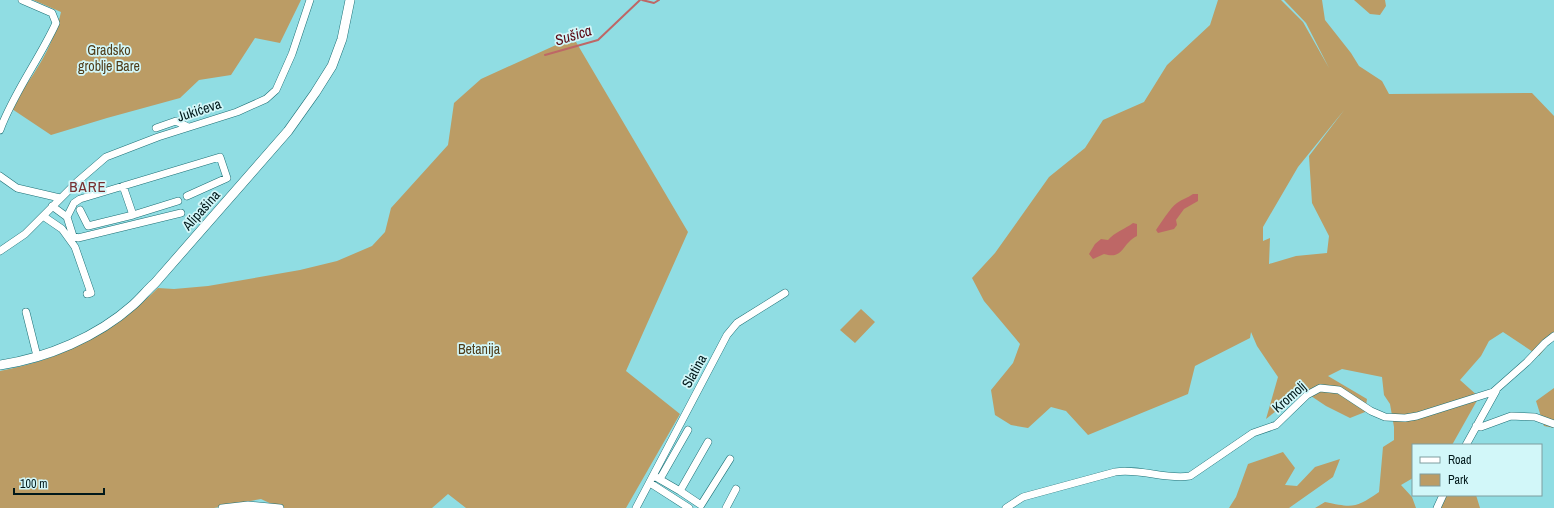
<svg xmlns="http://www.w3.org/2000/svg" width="1554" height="508" viewBox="0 0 1554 508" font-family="'Archivo Narrow',sans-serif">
<rect width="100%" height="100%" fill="#90dde3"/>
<!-- green -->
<path fill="#bb9c65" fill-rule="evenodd" d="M 33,0 L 301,0 L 280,43 L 255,38 L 231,75 L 199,80 L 180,98 L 107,118 L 51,135 L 9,107 C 32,79 53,48 61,12 Z
M 1218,0 L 1281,0 L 1303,22 L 1329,68 L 1306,23 L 1284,0 L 1322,0 L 1325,20 L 1351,53 L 1359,66 L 1382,81 L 1389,94 L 1532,93 L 1554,116 L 1554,337 L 1539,356 L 1503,332 L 1489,341 L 1481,356 L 1460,380 L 1479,397 L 1452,445 L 1413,445 L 1413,478 L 1401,485 L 1412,497 L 1416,508 L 1315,508 L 1325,502 C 1353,508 1356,508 1379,492 L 1383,447 L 1394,440 L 1394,427 L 1390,404 L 1384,395 L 1382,377 L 1342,369 L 1328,376 L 1367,399 L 1365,412 L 1350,418 L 1326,406 L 1299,388 L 1285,404 L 1266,419 L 1278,377 L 1257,346 L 1251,332 L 1250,338 L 1195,366 L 1188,394 L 1088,435 L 1066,411 L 1051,407 L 1028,428 L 1011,425 L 995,415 L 991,390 L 1013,363 L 1020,344 L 984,301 L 972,278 L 995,253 L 1049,177 L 1085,148 L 1103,120 L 1144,102 L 1167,65 L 1210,25 ZM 1345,109 L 1309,156 L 1312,203 L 1329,236 L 1327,253 L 1296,256 L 1269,264 L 1270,238 L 1263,241 L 1263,227 L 1298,167 Z
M 1354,0 L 1385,0 L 1386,6 L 1380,15 L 1370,14 Z
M 576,42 L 688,232 L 626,371 L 680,414 L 626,508 L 466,508 L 448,494 L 432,508 L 280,508 L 261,499 L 214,508 L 0,508 L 0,371 C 64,359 112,333 158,288 L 174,289 L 208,286 L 300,270 L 337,261 L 372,246 L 385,232 L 391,208 L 448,145 L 454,103 L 481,79 L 556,45 Z
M 861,309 L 875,322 L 855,343 L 840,330 Z
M 1554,388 L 1554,428 L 1544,426 L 1536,401 Z
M 1283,452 L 1295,468 L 1285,485 L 1297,486 L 1315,467 L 1340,459 L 1333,477 L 1289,508 L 1229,508 L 1236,497 L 1248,464 Z
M 1441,495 L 1476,495 L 1480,508 L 1440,508 Z"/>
<!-- water -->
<path fill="#be6766" d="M 1193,194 L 1198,194 L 1198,201 L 1184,209 L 1176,220 L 1177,225 L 1174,229 L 1158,233 L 1156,230 C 1161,223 1170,208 1177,203 C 1182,199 1188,198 1193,194 Z
M 1133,223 L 1137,224 L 1137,236 C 1121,244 1124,260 1104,254 L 1093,259 L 1089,254 L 1095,244 L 1101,239 L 1108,240 C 1115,232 1125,229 1133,223 Z"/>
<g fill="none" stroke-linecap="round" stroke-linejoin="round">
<!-- stream -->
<path stroke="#be6766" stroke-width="2" d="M 642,0 L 654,3 L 659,0
M 545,55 L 598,40 L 640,0"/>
<!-- minor casing -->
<g stroke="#1d7076" stroke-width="8">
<path id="minor" d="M 156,128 L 176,121 L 188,127
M 0,130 C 14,92 39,60 56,23 L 52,13 L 22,0
M 0,176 L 17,188 L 60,198
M 123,186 L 133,215 L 178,201
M 52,206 L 67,217 L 73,236 L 78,238 L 181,213
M 80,210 L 88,226 L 133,215
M 43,216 L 62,229 L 75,247 L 91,293 L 87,294
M 67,217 L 74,203 L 80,199 L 220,157 L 227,178 L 187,196
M 0,251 L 25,234 L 77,182 L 106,157 L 158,137 L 237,112 L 266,99 L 276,90 L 292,54 L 310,0
M 26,312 L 37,356
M 1476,426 L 1481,427 L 1511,416 L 1535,417 L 1554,424
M 1466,445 L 1496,391
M 654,476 L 680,491 L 708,442
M 660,479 L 688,430
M 650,483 L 689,508
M 680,491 L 701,505 L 730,459
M 222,508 L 248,505 L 280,508
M 636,508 L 727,335 L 737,323 L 785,293
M 726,508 L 736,489
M 1006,508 L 1023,497 L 1115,472 C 1141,468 1165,480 1190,476 L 1253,433 L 1276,425 L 1307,395 L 1320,388 L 1339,390 L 1371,411 L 1385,417 L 1405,418 L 1417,416 L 1493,392 L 1527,362 L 1545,343 L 1554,336
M 1437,508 L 1443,495"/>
</g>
<!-- major casing -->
<g stroke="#1d7076" stroke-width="10">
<path id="major" d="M 0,365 C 47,358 97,337 133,305 C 141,298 147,290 155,283 L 288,131 L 315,93 L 332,66 L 342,39 L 350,0"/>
</g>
<!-- minor -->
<use href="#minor" stroke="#fff" stroke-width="7"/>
<!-- major -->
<use href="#major" stroke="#fff" stroke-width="9"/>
</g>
<g text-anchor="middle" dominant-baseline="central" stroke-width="3.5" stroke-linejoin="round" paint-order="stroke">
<!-- park labels -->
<g font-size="14" fill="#503d1a" stroke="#d2f7f9">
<text x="109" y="50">Gradsko<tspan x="109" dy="16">groblje Bare</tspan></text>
<text x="479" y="349">Betanija</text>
</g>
<!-- street labels -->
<g font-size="14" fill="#01181a" stroke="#d2f7f9">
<text transform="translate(199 110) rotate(-18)">Jukićeva</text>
<text transform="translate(201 210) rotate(-48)">Alipašina</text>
<text transform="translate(694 371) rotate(-61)">Slatina</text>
<text transform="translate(1289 397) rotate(-41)">Kromolj</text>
</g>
<!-- water labels -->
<g font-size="15" font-style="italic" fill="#5b0813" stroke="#d2f7f9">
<text transform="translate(573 35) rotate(-17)">Sušica</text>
</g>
<!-- neighbourhood labels -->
<g font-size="15" letter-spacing="1" fill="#773031" stroke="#d2f7f9">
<text x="88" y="186">BARE</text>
</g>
</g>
<!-- legend -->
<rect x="1412" y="444" width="130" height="52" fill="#d2f7f9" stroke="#7e9ea0"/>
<rect x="1420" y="457" width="20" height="6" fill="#ffffff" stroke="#7e9ea0"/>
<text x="1448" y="464" font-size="12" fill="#01181a">Road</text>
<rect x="1420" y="474" width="20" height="12" fill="#bb9c65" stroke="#7e9ea0"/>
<text x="1448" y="484" font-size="12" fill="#01181a">Park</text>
<!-- scale -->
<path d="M14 488v6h90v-6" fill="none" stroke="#01181a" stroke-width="2"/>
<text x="20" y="488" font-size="12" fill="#01181a" stroke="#d2f7f9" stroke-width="3" paint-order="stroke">100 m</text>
</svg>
